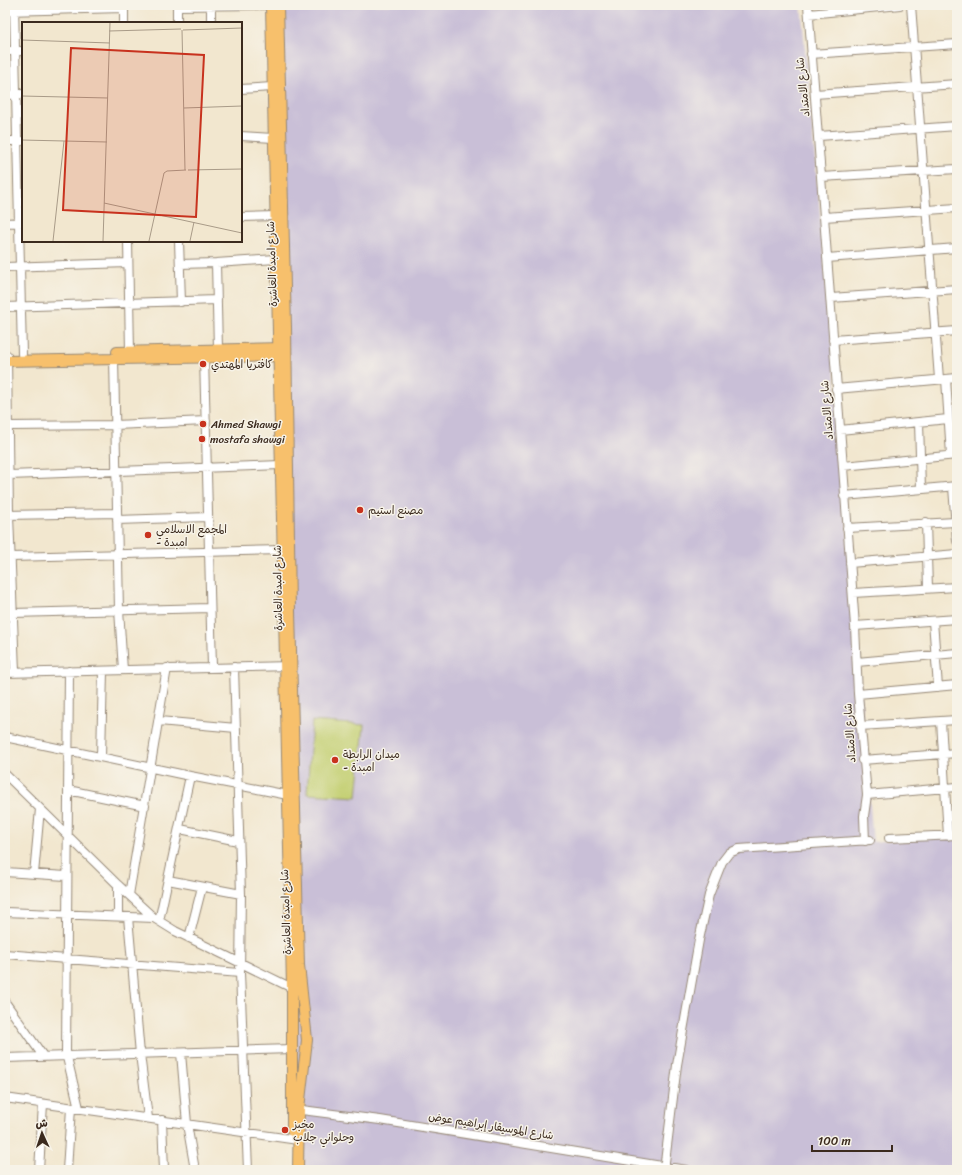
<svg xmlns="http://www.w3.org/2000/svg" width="962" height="1175" viewBox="0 0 962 1175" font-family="Sriracha,'Playpen Sans Arabic',sans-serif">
<rect width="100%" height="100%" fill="#f7f3e8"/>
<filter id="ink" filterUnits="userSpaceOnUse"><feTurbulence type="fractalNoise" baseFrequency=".025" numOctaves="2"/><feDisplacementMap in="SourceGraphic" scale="8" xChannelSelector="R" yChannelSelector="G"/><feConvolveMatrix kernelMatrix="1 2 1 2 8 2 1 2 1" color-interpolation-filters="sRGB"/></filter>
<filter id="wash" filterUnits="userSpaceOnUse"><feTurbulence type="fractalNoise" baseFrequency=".012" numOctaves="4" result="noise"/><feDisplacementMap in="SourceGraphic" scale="16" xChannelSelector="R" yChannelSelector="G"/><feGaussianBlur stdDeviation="0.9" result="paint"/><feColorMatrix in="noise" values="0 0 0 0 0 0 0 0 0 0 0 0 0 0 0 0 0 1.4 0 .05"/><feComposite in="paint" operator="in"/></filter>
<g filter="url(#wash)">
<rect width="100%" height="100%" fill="#f2e7cf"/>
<!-- industrial -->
<path fill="#c9bfd7" d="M 269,5 L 801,5 L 836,389 L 873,842 L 957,835 L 957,1170 L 298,1170 Z"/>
<!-- green -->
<path fill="#c3cf71" stroke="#7f7c48" d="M 312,721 L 364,725 L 357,797 L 307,794 Z"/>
</g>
<g filter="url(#ink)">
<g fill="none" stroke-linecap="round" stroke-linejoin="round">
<!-- minor casing -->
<g stroke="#968876" stroke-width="10">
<path id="minor" d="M 14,5 L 22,354
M 124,5 L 124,23
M 808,5 L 855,626 L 858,694 L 867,795 L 864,816 L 865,841
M 911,5 L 939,379
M 177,6 L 271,5
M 211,7 L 211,23
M 5,11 L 124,8
M 809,14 L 900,5
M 177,23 L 177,5
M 5,51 L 23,51
M 811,54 L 957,44
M 241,89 L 272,87
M 815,94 L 957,84
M 5,95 L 23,94
M 241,136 L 273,138
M 819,136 L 957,126
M 5,141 L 22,141
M 821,177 L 957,169
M 241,217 L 275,216
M 824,217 L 957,208
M 5,223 L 23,222
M 128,241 L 130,352
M 179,241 L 181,302
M 827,258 L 957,248
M 216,263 L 218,349
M 180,264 L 216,263 L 276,259
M 5,267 L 128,263
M 831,298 L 957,289
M 5,307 L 217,300
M 833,340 L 957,331
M 7,355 L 9,515 L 15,672
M 204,357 L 212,667
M 114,358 L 119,610 L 123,670
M 946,379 L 951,455
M 836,389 L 957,378
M 919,422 L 921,489
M 8,426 L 115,425 L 206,421
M 840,430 L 948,419
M 843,466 L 957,455
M 9,475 L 280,465
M 953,487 L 957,541
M 844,496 L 957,486
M 5,515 L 117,513
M 117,520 L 208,517
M 926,522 L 928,588
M 847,528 L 955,522
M 11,557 L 282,550
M 850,563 L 957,554
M 853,593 L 957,587
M 13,613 L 210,608
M 933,621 L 938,687
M 855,626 L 957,619
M 857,662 L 957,653
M 234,667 L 241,894 L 240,973 L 248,1170
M 69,671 L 66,1053 L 79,1108
M 5,673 L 291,666
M 858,694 L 957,685
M 159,721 L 236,728
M 941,721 L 948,836
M 860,726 L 957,720
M 5,737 L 190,776 L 288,795
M 101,757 L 103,671
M 862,760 L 957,753
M 5,774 L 118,885 L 154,918 L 175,931 L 292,988
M 68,790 L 145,806
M 867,795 L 957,787
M 180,829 L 238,841
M 889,838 L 957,835
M 5,872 L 66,876
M 34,874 L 40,809
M 168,880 L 241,894
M 118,885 L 118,916
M 129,895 L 167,668
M 5,912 L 154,918
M 128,917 L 140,1054 L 148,1118
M 159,921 L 190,776
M 189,938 L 202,887
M 5,954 L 240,973
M 5,1002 L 43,1056
M 181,1053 L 187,1124 L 195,1170
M 5,1058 L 292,1049
M 5,1098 L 298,1140
M 294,1109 L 380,1120 L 686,1170
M 162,1120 L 164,1170
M 39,1170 L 43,1104
M 67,1170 L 71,1108
M 664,1170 L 677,1065 L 699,940 L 709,895 L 722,862 L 729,853 L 739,849 L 870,840"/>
</g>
<!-- major casing -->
<g stroke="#968876" stroke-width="12">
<path id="major" d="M 271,5 L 292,988 L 292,1131
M 278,5 L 286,327 L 290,611 L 299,965 L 307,1040 L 299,1109 L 298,1170
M 117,352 L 283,348
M 5,361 L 283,356"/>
</g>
<!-- minor -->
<use href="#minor" stroke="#fff" stroke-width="8"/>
<!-- major -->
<use href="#major" stroke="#f7c06c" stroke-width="10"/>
</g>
</g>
<!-- markers -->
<g fill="#c8321e" stroke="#f7f3e8" stroke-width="1.5">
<circle cx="203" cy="364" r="4"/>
<circle cx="203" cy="424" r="4"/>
<circle cx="202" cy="439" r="4"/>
<circle cx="360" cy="510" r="4"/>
<circle cx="148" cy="535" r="4"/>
<circle cx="335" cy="760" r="4"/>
<circle cx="285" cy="1130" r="4"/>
</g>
<g text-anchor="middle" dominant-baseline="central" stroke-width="3" stroke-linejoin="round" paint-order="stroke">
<!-- street labels -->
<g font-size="11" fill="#3b2a1e" stroke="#f7f3e8">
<text transform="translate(803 87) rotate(-96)">شارع الامتداد</text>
<text transform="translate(272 264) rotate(-92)">شارع امبدة العاشرة</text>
<text transform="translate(827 410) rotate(-95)">شارع الامتداد</text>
<text transform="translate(278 588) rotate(-91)">شارع امبدة العاشرة</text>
<text transform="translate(850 733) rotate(-94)">شارع الامتداد</text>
<text transform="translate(286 912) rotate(-92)">شارع امبدة العاشرة</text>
<text transform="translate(491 1126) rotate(9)">شارع الموسيقار إبراهيم عوض</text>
</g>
<!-- poi labels -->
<g font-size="11" fill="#3b2a1e" stroke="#f7f3e8" text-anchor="start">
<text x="211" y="364">كافتريا المهتدي</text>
<text x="211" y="424">Ahmed Shawgi</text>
<text x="210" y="439">mostafa shawgi</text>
<text x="368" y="510">مصنع استيم</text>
<text x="156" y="529">المجمع الاسلامي<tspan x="156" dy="13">- امبدة</tspan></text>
<text x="343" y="754">ميدان الرابطة<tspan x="343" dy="13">- امبدة</tspan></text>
<text x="293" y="1124">مخبز<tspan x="293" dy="13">وحلواني جلاب</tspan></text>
</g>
</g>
<!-- overview -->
<g transform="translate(22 22)">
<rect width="220" height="220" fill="#f2e7cf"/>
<path fill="none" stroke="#a99b88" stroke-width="1" d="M 160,8 L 163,148M 161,8 L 220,6M 87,9 L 159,7M 0,18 L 88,21M 0,74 L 86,76M 162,86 L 220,84M 0,118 L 85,120M 166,148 L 220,147M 82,181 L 220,211M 31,219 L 42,119M 81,219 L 88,1M 127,219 L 142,151 L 145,149 L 164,148M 168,219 L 172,200"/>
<path fill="#c8321e" fill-opacity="0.15" stroke="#c8321e" stroke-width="2" d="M 49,26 L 182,33 L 174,195 L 41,188 Z"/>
<rect width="220" height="220" fill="none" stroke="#3b2a1e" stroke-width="2"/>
</g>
<!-- margin -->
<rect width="962" height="1175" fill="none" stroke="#f7f3e8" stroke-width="20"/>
<!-- north arrow -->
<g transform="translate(42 1133) rotate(357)" stroke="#f7f3e8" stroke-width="3" paint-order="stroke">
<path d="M0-3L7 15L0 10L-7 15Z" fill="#3b2a1e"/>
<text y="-6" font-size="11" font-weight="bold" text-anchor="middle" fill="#3b2a1e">ش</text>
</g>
<!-- scale -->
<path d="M812 1145v6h80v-6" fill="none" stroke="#3b2a1e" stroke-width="2"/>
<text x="818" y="1145" font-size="12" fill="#3b2a1e" stroke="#f7f3e8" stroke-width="3" paint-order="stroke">100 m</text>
</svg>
